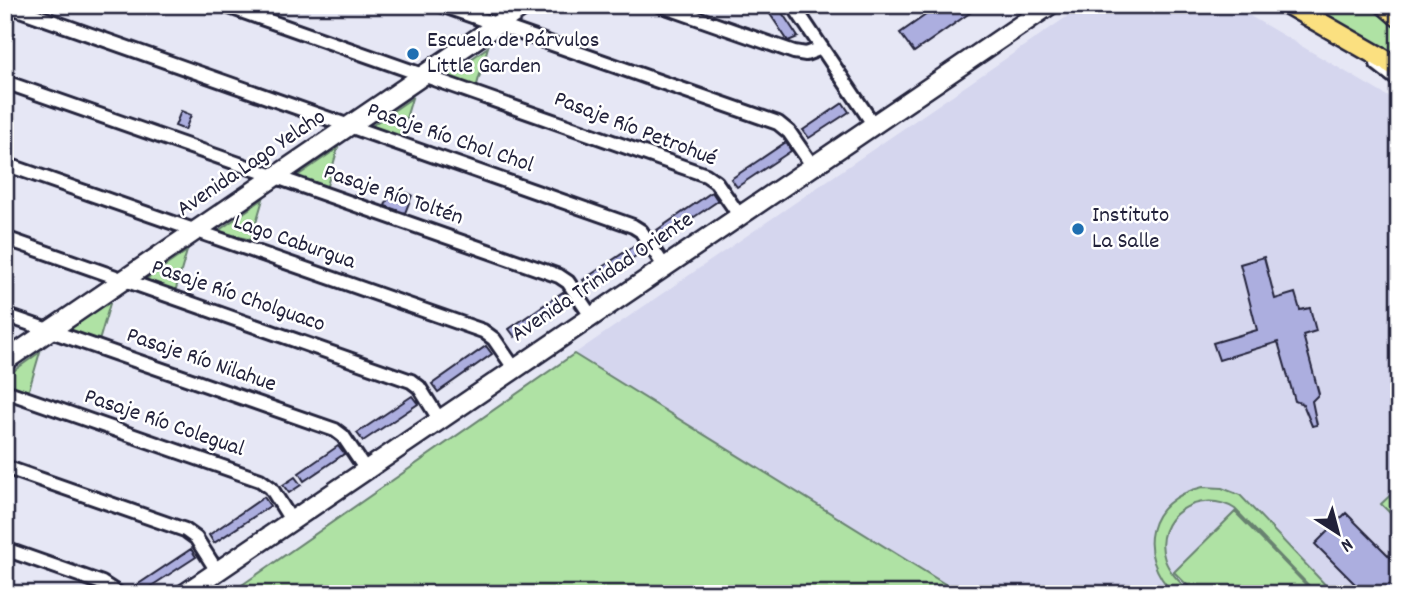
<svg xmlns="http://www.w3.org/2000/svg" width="1404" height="599" viewBox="0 0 1404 599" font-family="Dekko,sans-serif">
<rect width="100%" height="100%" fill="#e6e7f5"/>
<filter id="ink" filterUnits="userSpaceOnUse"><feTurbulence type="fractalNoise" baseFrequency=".0143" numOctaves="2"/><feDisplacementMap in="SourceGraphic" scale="14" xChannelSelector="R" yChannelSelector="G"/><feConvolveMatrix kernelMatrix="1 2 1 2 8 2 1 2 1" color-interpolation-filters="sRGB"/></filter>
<g filter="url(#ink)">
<!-- built -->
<path fill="#d5d6ee" d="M 1084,5 L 1231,5 L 1399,103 L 1399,594 L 961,594 L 574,354 Z"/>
<!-- green -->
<path fill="#afe2a4" stroke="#688270" stroke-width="2" d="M 1307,5 L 1373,5 L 1399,26 L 1399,58 Z
M 488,47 L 476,88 L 443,79 Z
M 412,98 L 400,139 L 367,129 Z
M 338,148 L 326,189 L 293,179 Z
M 263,199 L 251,240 L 218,231 Z
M 187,251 L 175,292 L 142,282 Z
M 111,300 L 99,341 L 66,332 Z
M 40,352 L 28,393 L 5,387 L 5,377 Z
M 574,354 L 961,594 L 229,594 Z
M 1203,487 L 1222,488 L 1240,495 L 1334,594 L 1317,594 L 1235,509 C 1200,487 1150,517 1165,560 C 1170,574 1182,584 1192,594 L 1174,594 C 1135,554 1145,500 1203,487 Z
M 1399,487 L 1399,508 L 1392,515 L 1381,504 Z
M 1235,512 L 1315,594 L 1196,594 L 1174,572 Z"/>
<!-- building -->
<path fill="#acaedf" stroke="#22223b" stroke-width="2" d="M 764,5 L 777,5 L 798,37 L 788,41 Z
M 940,5 L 981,5 L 914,52 L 900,33 Z
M 843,103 L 849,112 L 809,138 L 803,130 Z
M 181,111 L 191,115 L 185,130 L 175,126 Z
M 786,142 L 791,151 L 737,187 L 731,179 Z
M 392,187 L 412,195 L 405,213 L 385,206 Z
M 712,192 L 718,201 L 663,238 L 657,230 Z
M 638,243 L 643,251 L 589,288 L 583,280 Z
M 1264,257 L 1275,299 L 1295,293 L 1300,310 L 1310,308 L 1316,331 L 1303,335 L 1319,394 L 1312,401 L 1317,425 L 1312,426 L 1303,404 L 1295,401 L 1278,342 L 1219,360 L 1213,343 L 1257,330 L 1240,264 Z
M 563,292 L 569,301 L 515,337 L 509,329 Z
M 486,346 L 492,354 L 438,392 L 432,384 Z
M 412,396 L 418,404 L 363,441 L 357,433 Z
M 338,446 L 344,454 L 304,481 L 299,473 Z
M 295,477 L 301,485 L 289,493 L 283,485 Z
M 264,497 L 270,506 L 214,543 L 209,535 Z
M 1346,513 L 1399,566 L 1399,584 L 1389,594 L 1365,594 L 1315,544 Z
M 191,549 L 196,557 L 139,594 L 134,587 Z"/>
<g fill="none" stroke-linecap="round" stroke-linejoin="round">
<!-- street casing -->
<g stroke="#22223b" stroke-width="18">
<path id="street" d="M 6,5 L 633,226 L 641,231 L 664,266
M 224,5 L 706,175 L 716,182 L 739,215
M 441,5 L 778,123 L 789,132 L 812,165
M 660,5 L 794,52 L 806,54 L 822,48
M 793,5 L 873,124
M 1377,64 L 1399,81
M 5,82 L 559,276 L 568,282 L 591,316
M 5,164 L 483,331 L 494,339 L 514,368
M 5,238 L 411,381 L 419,387 L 439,419
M 5,315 L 335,430 L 343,436 L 366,470
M 5,391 L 260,480 L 271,488 L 291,520
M 5,467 L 185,530 L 196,538 L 217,571
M 5,549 L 102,583 L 119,594"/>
</g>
<!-- secondary casing -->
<g stroke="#22223b" stroke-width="23">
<path id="secondary" d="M 5,361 L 526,5
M 184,594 L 1050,5"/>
</g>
<!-- primary casing -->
<g stroke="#22223b" stroke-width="24">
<path id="primary" d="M 1289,5 L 1399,68
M 1385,5 L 1399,17"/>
</g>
<!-- street -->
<use href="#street" stroke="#fff" stroke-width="12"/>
<!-- secondary -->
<use href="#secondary" stroke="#fff" stroke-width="18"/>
<!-- primary -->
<use href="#primary" stroke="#fbe080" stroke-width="19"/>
</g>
</g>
<!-- markers -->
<g fill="#1f6fb2" stroke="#fff" stroke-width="2.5">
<circle cx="413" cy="54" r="7"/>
<circle cx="1078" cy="229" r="7"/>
</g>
<g text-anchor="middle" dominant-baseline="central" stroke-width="5" stroke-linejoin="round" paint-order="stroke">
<!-- poi labels -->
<g font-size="23" fill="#22223b" stroke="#fff" text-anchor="start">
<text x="427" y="41">Escuela de Párvulos<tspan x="427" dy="26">Little Garden</tspan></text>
<text x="1092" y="216">Instituto<tspan x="1092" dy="26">La Salle</tspan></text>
</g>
<!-- street labels -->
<g font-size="23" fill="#22223b" stroke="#fff">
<text transform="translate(635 130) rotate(21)">Pasaje Río Petrohué</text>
<text transform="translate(450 139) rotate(19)">Pasaje Río Chol Chol</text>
<text transform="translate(252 164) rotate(-34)">Avenida Lago Yelcho</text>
<text transform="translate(393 196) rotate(19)">Pasaje Río Toltén</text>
<text transform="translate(294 243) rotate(19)">Lago Caburgua</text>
<text transform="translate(603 278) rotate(-34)">Avenida Trinidad Oriente</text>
<text transform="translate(238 297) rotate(19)">Pasaje Río Cholguaco</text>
<text transform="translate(201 361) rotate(19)">Pasaje Río Nilahue</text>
<text transform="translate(164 424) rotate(19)">Pasaje Río Colegual</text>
</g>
</g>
<!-- margin -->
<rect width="1404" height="599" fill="none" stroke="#fff" stroke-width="28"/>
<rect x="14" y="14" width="1376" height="571" fill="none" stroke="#22223b" stroke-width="2.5" filter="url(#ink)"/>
<!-- north arrow -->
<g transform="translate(1338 533) rotate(144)" stroke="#ffffff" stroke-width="5" paint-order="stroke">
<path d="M0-5L12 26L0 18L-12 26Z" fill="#22223b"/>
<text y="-10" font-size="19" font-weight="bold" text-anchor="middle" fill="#22223b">N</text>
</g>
</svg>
